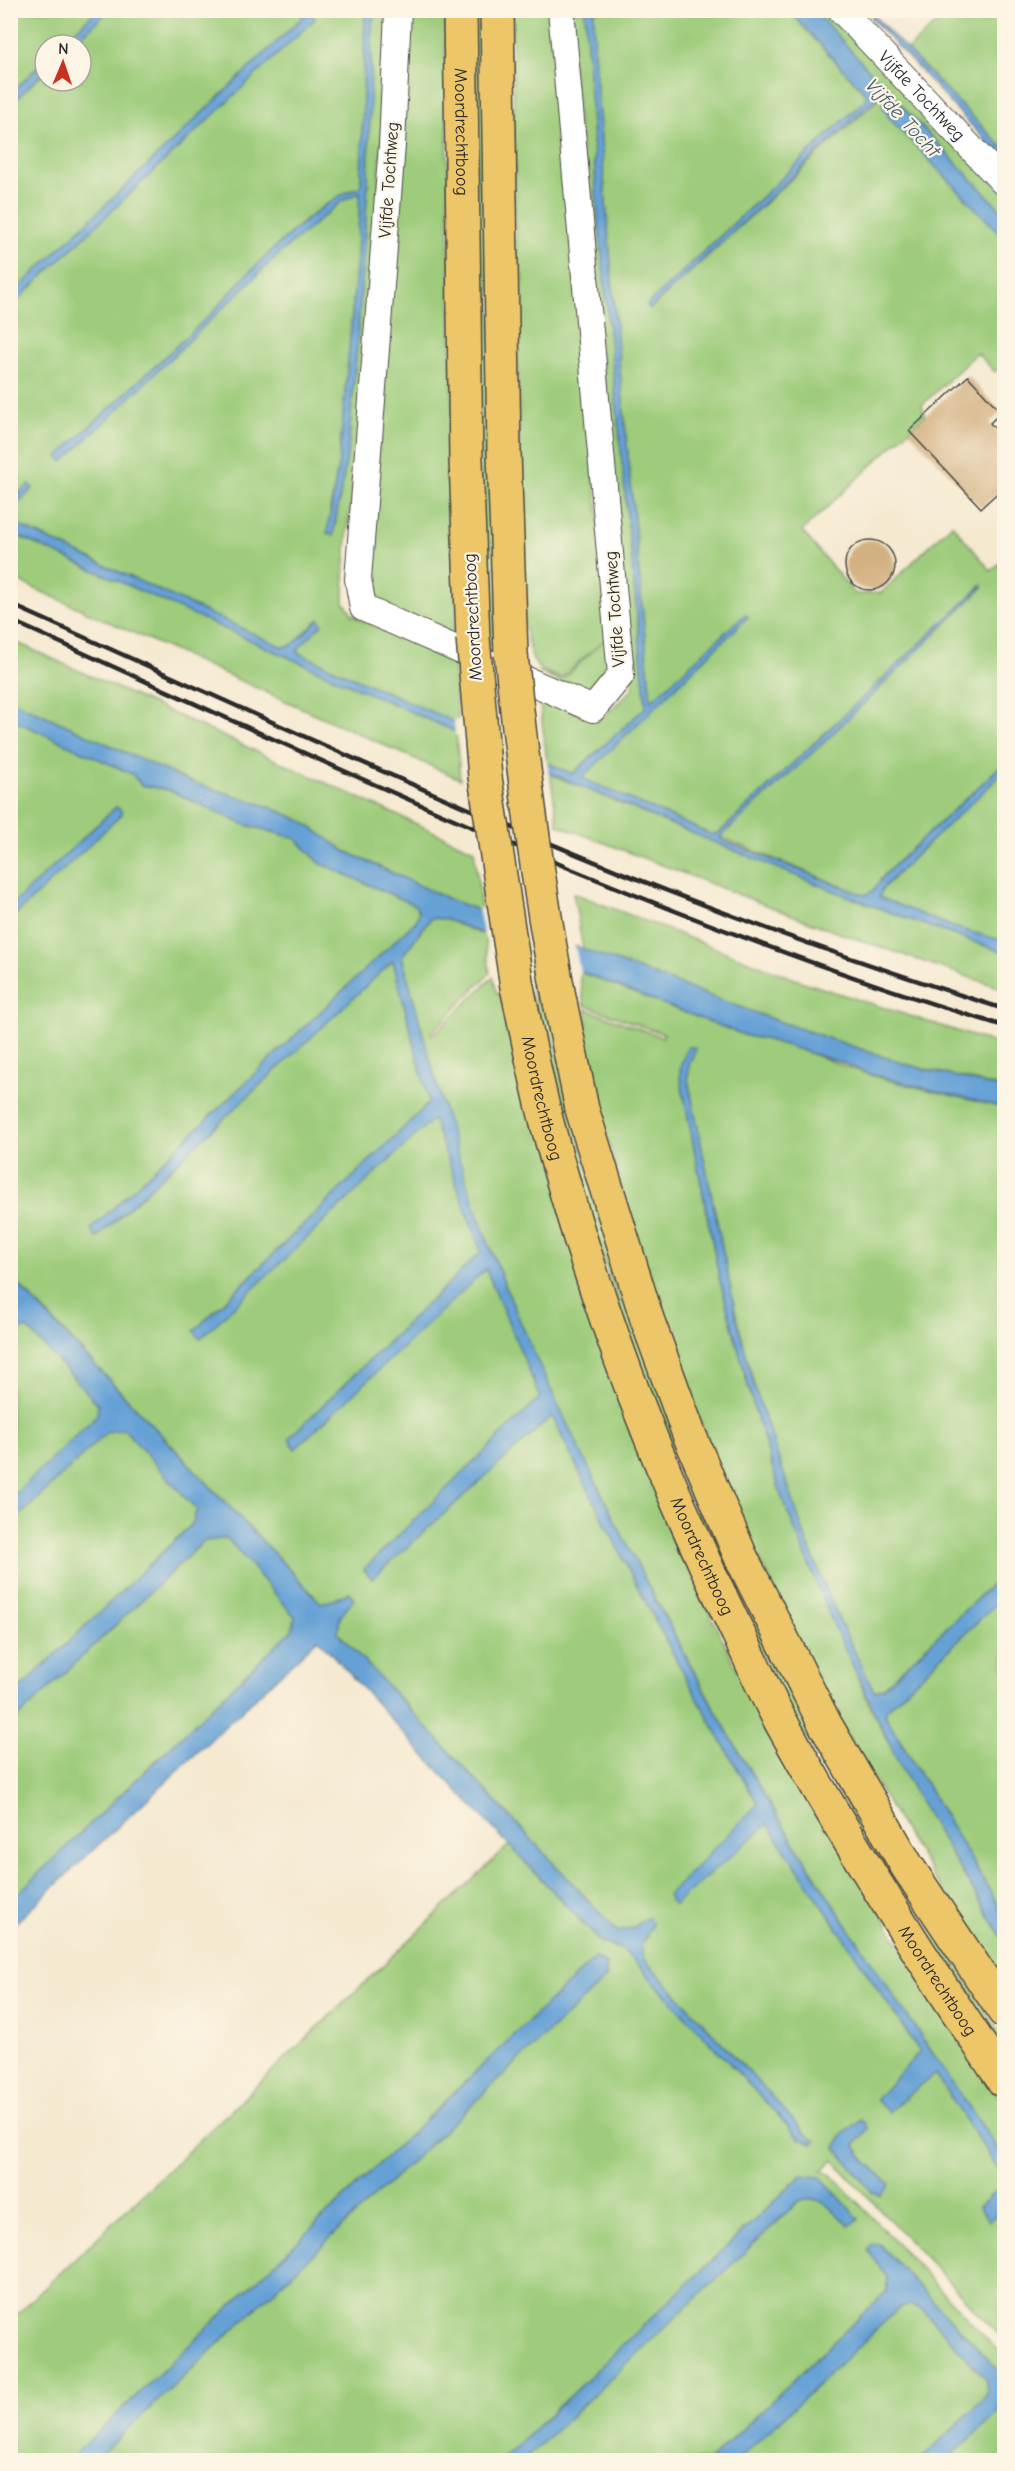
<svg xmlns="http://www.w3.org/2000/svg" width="1015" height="2471" viewBox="0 0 1015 2471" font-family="'Comic Neue',sans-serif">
<rect width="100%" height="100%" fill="#fcf5e5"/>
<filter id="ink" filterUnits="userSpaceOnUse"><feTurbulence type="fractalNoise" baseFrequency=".0167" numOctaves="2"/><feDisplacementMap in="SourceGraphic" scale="12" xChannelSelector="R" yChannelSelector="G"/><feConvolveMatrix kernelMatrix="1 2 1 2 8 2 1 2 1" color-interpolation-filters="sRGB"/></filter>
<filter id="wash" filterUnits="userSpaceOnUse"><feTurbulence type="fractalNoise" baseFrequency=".008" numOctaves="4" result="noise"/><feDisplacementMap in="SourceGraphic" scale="24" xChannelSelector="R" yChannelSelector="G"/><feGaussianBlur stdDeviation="1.35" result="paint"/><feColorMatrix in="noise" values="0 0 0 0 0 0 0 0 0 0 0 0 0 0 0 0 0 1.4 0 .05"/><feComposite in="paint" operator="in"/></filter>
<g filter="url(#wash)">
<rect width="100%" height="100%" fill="#f5e9d0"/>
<!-- green -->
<path fill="#9ecc7b" stroke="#647c53" stroke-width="1.5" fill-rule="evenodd" d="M 11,11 L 96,11 L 60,45 L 45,45 L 45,60 L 11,93 Z
M 108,11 L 363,11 L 365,14 L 361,187 C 321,195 240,280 213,312 L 58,456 L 63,461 L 280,253 L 342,201 L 360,191 L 357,258 L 339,461 L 330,510 L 333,536 L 348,450 L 358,334 L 368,184 L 372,21 L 377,11 L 384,11 L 386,24 L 390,26 L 360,448 L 348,522 L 344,577 L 344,602 L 353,615 L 363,621 L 453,659 L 458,724 L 303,656 L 292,645 L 282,647 L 11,522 L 11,510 L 33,488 L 20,492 L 11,502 L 11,306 L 315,18 L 309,12 L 11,295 L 11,104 L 45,71 L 45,81 L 81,81 L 81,45 L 72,45 Z
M 408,11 L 445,11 L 456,613 L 451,639 L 376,601 L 374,595 L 376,489 Z
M 473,11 L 484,11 L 498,647 L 487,643 L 482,558 Z
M 512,11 L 549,11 L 613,664 L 585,696 L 537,671 L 562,680 L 604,640 L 561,678 C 555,675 545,673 540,669 C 522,655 522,587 521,564 Z
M 571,11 L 585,11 L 585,13 L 597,206 L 646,707 L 572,774 L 547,763 L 539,696 L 598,721 L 633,689 L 569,28 Z
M 594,11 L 789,11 L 866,94 L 866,99 L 647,305 L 650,309 L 887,91 L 815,11 L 832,11 L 1004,192 L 1004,213 L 892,95 L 883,104 L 889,118 L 1004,238 L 1004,363 L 995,372 L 977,353 L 922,405 L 925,415 L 802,531 L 855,594 L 881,593 L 952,524 L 991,571 L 1004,559 L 1004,763 L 885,874 L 872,892 L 864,895 L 720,837 L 823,743 L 983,587 L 982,585 L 720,832 L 712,835 L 584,779 L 582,776 L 747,617 L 745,615 L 651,702 L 616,327 L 594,53 Z
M 950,11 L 1004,11 L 1004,149 L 907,50 Z
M 11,533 L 456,732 L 460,779 L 11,578 Z
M 11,640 L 474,850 L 482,912 L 451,900 L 345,851 L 302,821 L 270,807 L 188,781 L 11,700 Z
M 11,719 L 132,774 L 141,785 L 169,790 L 243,824 L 295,838 L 320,863 L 415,905 L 419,912 L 416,921 L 97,1238 L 393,960 L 429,1103 L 194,1331 L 200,1338 L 433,1118 L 481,1252 L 289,1438 L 295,1449 L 485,1268 L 541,1397 L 364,1570 L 372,1578 L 552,1416 C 616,1548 683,1678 758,1804 L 674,1904 L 768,1824 L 920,2052 L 877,2100 L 888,2111 L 935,2073 L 1004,2178 L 1004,2183 L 979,2207 L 989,2221 L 1004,2208 L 1004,2340 L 833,2160 L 821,2171 L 830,2173 L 1004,2357 L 1004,2376 L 878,2243 L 869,2250 L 887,2277 L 887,2291 L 710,2460 L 524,2460 L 799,2201 C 820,2192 835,2213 849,2226 L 859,2219 L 802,2175 L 502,2460 L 95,2460 L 606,1978 L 606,1964 L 595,1958 L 69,2460 L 11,2460 L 11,2320 L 509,1845 L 602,1943 L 621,1949 L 634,1961 L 800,2139 L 816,2141 L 809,2137 L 643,1958 L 641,1945 L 653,1924 L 648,1918 L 631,1929 L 618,1932 L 338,1633 L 340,1617 L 354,1599 L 349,1592 L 334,1600 L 321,1603 L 11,1276 L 11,919 L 122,814 L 120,809 L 116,807 L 11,906 ZM 860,2121 L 868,2129 L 855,2145 L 861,2156 L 890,2185 L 836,2148 L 841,2136 Z
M 1004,772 L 1004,941 L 953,927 L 879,898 L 882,889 L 917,854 Z
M 550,774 C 700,836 850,902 1004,952 L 1004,989 L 836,932 L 558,825 Z
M 573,893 L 803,982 L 1004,1046 L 1004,1088 L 905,1064 L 783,1023 L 583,949 Z
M 431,918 L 445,919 L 484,935 L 490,973 L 431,1033 L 433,1035 L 493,977 L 497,994 L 501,994 L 508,1011 L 661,1502 L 699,1591 L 752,1700 L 941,2012 L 1004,2105 L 1004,2158 C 925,2042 845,1926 772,1807 C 737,1751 706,1693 675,1635 C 608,1512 544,1386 493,1255 C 455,1158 429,1057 402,956 Z
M 579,972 L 747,1036 C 790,1043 829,1062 870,1075 C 914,1088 960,1097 1004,1108 L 1004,1573 L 883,1688 L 874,1691 L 840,1622 L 808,1545 L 756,1392 L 737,1320 L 688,1080 L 689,1064 L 681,1064 L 680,1076 L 720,1281 L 755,1411 L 781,1495 L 870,1706 L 900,1766 L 936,1830 L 1004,1940 L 1004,1986 L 905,1832 L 833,1711 L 735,1508 L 670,1344 L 626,1206 L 581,1037 L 585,1035 L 583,1025 L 587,1024 L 586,1009 L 662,1037 L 664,1034 L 584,1005 Z
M 531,987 L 544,992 L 601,1224 L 893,1869 L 1004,2039 L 1004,2058 L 886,1877 L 781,1695 L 679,1475 L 593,1230 L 560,1111 Z
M 27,1328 L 98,1404 L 98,1415 L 11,1498 L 11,1332 Z
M 124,1429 L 197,1510 L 192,1524 L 11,1697 L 11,1524 L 107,1432 Z
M 227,1538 L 296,1617 L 292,1630 L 11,1900 L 11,1724 L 204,1541 Z
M 1004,1596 L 1004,1915 L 885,1715 L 886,1710 Z
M 912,2305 L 922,2309 L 985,2378 L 987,2390 L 983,2400 L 920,2460 L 738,2460 L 899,2308 Z
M 1003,2408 L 1004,2408 L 1004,2460 L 947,2460 Z"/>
<!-- water -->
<path fill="#66a1d6" stroke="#486680" stroke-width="1.5" d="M 96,11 L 108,11 L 72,45 L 60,45 Z
M 309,11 L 315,19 L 11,306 L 11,295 Z
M 363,11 L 377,11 L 372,22 L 368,184 L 358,334 L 348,450 L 333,536 L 327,533 L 339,461 L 357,258 L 360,192 L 342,201 L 280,253 L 63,462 L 58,456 L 213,312 C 241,279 320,197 361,187 L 365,14 Z
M 585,11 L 594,11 L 594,53 L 616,327 L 651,701 L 745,614 L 748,617 L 583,777 L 584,779 L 712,835 L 720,832 L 982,585 L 983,587 L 823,743 L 720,837 L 724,841 L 864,895 L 872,892 L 885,874 L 1004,763 L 1004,772 L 917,854 L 882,889 L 879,897 L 953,927 L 1004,941 L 1004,952 C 877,911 754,859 630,807 C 422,719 217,625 11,533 L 11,522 L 282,647 L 292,645 L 319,619 L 322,624 L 298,649 L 297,652 L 303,655 L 573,774 L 646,707 L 597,206 Z
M 789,11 L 815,11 L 888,91 L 870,104 L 650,309 L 647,305 L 866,99 L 866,94 Z
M 873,15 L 1004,149 L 1004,160 L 871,18 Z
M 45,60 L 45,71 L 11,104 L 11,93 Z
M 891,95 L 1004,213 L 1004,238 L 889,118 L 882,104 Z
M 29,484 L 33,488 L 11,510 L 11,502 Z
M 11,700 L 188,781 L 270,807 L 302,821 L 345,851 L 451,900 L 783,1023 L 905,1064 L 1004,1089 L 1004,1108 L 869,1074 L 843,1063 L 765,1039 L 747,1036 L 704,1020 L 445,919 L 431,918 L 402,956 C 429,1057 455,1158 493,1255 C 523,1333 559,1409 597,1484 C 651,1594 708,1703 772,1807 C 845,1926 925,2042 1004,2158 L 1004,2178 L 935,2074 L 888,2112 L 876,2099 L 920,2052 L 768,1824 L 674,1905 L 667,1896 L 758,1804 C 683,1678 616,1548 552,1416 L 372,1579 L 364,1569 L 540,1397 L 486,1269 L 295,1449 L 289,1438 L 481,1252 L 433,1119 L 200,1339 L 194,1331 L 429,1103 L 393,961 L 96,1238 L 91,1229 L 416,921 L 419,912 L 415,905 L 320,863 L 295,838 L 243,824 L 169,790 L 141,785 L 132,774 L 11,719 Z
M 116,807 L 120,809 L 122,814 L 11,919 L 11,906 Z
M 688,1047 L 693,1047 L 696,1049 L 689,1064 L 688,1080 L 737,1320 L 756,1392 L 808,1545 L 840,1622 L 874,1691 L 883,1688 L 1004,1573 L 1004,1596 L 886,1710 L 885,1715 L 1004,1915 L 1004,1940 L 936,1830 L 900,1766 L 830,1617 L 781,1495 L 755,1411 L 720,1281 L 680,1076 L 681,1064 Z
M 11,1277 L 321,1603 L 334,1600 L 349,1592 L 354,1599 L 340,1617 L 338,1633 L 618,1932 L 631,1929 L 648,1917 L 653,1924 L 641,1945 L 643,1958 L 809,2137 L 816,2141 L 812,2144 L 800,2139 L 634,1961 L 621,1949 L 602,1943 L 417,1748 L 318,1639 L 11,1927 L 11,1900 L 292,1630 L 295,1617 L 227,1538 L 204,1541 L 11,1724 L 11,1697 L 192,1524 L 197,1510 L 124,1429 L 107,1432 L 11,1524 L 11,1498 L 97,1415 L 98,1404 L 27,1328 L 11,1332 Z
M 595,1958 L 606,1964 L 606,1978 L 95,2460 L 69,2460 Z
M 860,2120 L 865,2123 L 868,2129 L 855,2145 L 861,2156 L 890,2185 L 881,2196 L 873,2193 L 836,2148 L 841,2136 Z
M 802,2175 L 821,2177 L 859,2219 L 849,2226 C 835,2213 820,2192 799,2201 L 524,2460 L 502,2460 Z
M 1004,2183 L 1004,2208 L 989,2221 L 979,2207 Z
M 878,2243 L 1004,2376 L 1004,2408 L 947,2460 L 920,2460 L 982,2400 L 987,2390 L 985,2378 L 922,2309 L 912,2305 L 899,2308 L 738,2460 L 710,2460 L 887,2291 L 887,2277 L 868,2250 L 872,2244 Z"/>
<!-- pier -->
<path fill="#f5e9d0" d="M 454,719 L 547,760 L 549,776 L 455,735 Z
M 478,907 L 574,942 L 581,976 L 484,938 Z"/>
<g id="blocks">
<!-- building -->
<path fill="#d3b081" d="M 968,376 L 1001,412 L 990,423 L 1005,439 L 1005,486 L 981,508 L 909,431 Z
M845 565a25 25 0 1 1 50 0a25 25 0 1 1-50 0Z"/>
</g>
</g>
<g filter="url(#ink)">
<use href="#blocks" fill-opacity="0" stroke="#494844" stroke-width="1.5"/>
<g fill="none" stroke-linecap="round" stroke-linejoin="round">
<!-- minor casing -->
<g stroke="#494844" stroke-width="28">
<g id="minor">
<path d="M 398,10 L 392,145 L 358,579 L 363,608 L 593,709 L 621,675 L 561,10"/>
<path id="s1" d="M 841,10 L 1004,183"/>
</g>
</g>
<!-- primary casing -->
<g stroke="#494844" stroke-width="36">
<g id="primary">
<path id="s2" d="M 460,10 L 466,461 L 473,638"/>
<path d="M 497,10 L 504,452 L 511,654"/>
<path id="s3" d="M 517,987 C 527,1032 535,1078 547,1123 C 593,1298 658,1471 738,1633 C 754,1666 768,1700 786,1731 C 853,1852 927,1967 1004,2081"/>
<path d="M 560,1002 L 582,1109 L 647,1319 L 689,1434 L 741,1557 L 825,1724 L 907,1866 L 1004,2011"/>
</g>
</g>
<!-- minor -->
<use href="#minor" stroke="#fff" stroke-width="26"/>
<!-- primary -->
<use href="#primary" stroke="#ecc669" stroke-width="33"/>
<!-- rail -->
<path stroke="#2b2b2b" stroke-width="4.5" d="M 10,604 C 232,703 452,807 678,895 C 786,937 895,974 1004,1009
M 10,620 C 337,767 661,923 1004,1026"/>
<!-- primary-bridge casing -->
<g stroke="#494844" stroke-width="36" stroke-linecap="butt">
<path id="primary-bridge" d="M 473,638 L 485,777 L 517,987
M 511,654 C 523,771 538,887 560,1002"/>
</g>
<!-- primary-bridge -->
<use href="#primary-bridge" stroke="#ecc669" stroke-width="33"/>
</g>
</g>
<g text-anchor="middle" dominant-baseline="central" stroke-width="4.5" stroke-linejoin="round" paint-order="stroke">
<!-- street labels -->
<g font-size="18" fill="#2b2b2b" stroke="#fcf5e5">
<text stroke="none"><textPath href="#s1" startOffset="118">Vijfde Tochtweg</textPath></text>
<text stroke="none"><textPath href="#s2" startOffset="122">Moordrechtboog</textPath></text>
<text transform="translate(389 180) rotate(-86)">Vijfde Tochtweg</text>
<text transform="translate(615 609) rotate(-94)">Vijfde Tochtweg</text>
<text transform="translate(473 617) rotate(-93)">Moordrechtboog</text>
<text stroke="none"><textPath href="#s3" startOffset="114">Moordrechtboog</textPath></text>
<text stroke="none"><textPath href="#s3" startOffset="600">Moordrechtboog</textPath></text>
<text stroke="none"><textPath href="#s3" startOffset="1086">Moordrechtboog</textPath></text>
</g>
<!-- water labels -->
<g font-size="20" font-style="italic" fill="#435a6f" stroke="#fcf5e5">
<text transform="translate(903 118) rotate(47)">Vijfde Tocht</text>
</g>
</g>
<!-- margin -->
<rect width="1015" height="2471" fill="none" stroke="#fcf5e5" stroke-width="36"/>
<!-- north arrow -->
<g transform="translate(63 63) rotate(2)"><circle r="28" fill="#fcf5e5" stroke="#a8a49b" stroke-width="1.5"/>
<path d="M0-4.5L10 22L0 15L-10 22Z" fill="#c8321e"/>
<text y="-9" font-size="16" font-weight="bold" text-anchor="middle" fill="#2b2b2b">N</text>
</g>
</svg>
